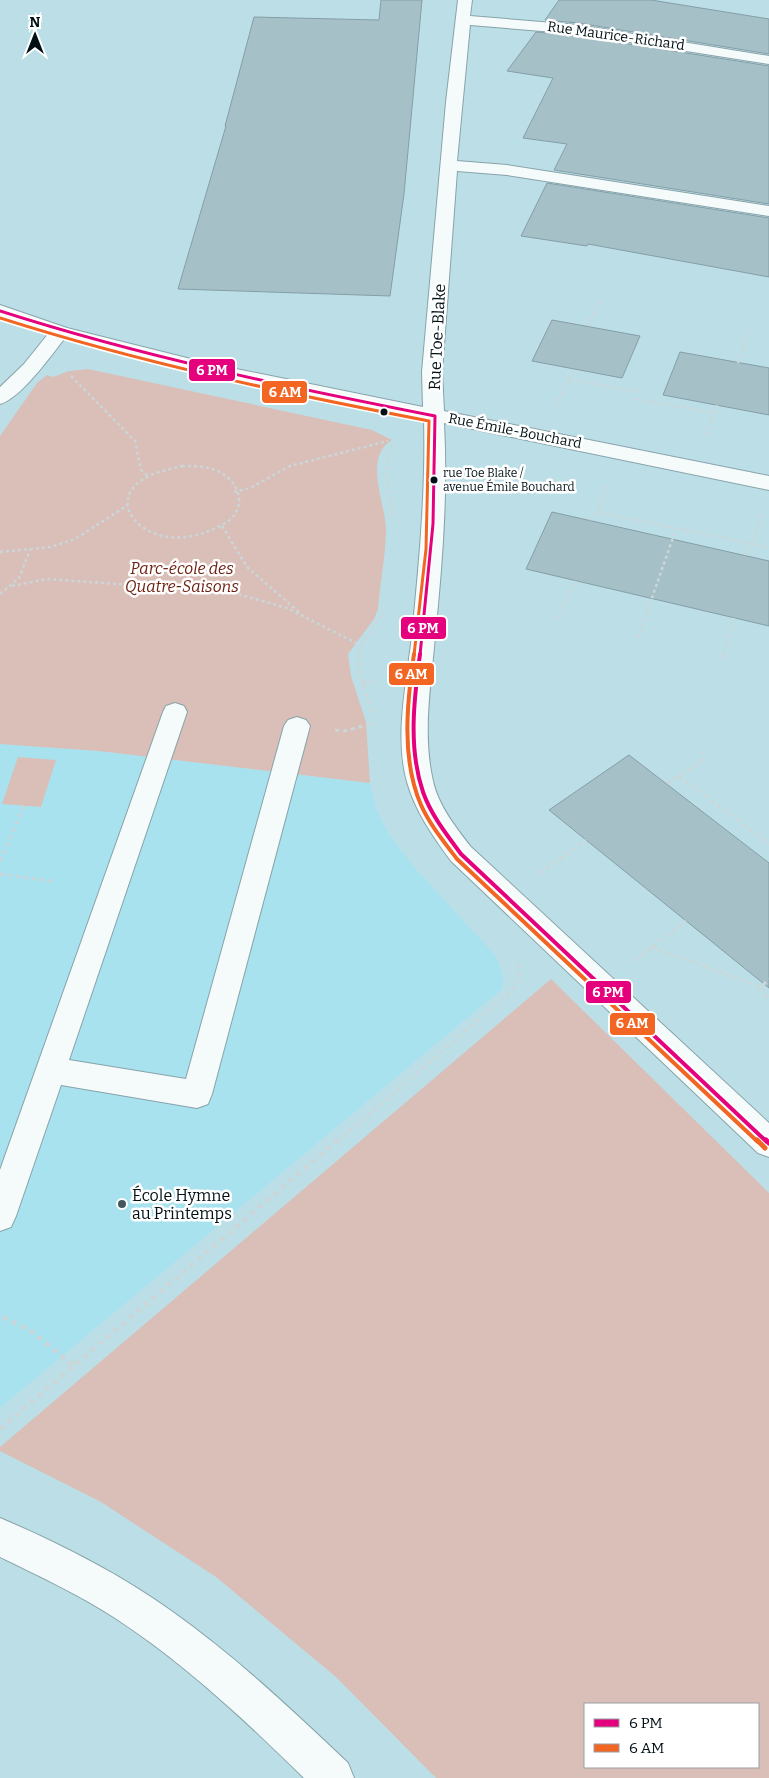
<svg xmlns="http://www.w3.org/2000/svg" width="769" height="1778" viewBox="0 0 769 1778" font-family="Bitter,serif">
<rect width="100%" height="100%" fill="#bcdfe7"/>
<!-- built -->
<path fill="#a9e2ef" d="M 0,744 L 99,751 L 370,783 L 375,806 L 388,833 L 415,868 L 495,955 L 503,975 L 502,989 L 0,1408 Z"/>
<!-- green -->
<path fill="#dabeb8" fill-rule="evenodd" d="M 88,369 L 372,430 L 392,440 C 363,457 385,502 386,529 C 386,555 380,583 378,609 L 374,619 L 348,654 L 351,676 L 366,722 L 370,783 L 99,751 L 0,744 L 0,436 L 37,383 L 47,375 L 53,377 L 69,371 Z
M 18,757 L 56,760 L 41,807 L 2,804 Z
M 551,979 L 769,1193 L 769,1778 L 436,1778 L 336,1677 L 216,1577 L 101,1502 L 0,1451 L 0,1447 ZM 585,1704 L 758,1704 L 758,1767 L 585,1767 Z"/>
<!-- building -->
<path fill="#a6c0c8" stroke="#849ea7" d="M 381,0 L 422,0 L 404,194 L 390,296 L 178,289 L 226,126 L 225,126 L 254,17 L 379,20 Z
M 559,0 L 651,0 L 769,19 L 769,54 L 578,23 L 545,20 Z
M 536,32 L 578,36 L 769,66 L 769,204 L 554,170 L 567,144 L 523,138 L 553,78 L 507,71 Z
M 547,183 L 769,218 L 769,277 L 588,244 L 587,246 L 521,236 Z
M 552,320 L 640,336 L 622,378 L 532,361 Z
M 680,352 L 769,368 L 769,415 L 663,395 Z
M 552,512 L 769,561 L 769,626 L 526,569 Z
M 629,755 L 769,863 L 769,988 L 549,810 Z"/>
<g fill="none" stroke-linecap="round" stroke-linejoin="round">
<!-- minor casing -->
<g stroke="#87a3a9" stroke-width="2">
<path id="minor" d="M 458,0 L 472,0 L 470,16 L 578,25 L 769,56 L 769,64 L 578,34 L 470,25 L 457,161 L 507,165 L 769,206 L 769,216 L 507,175 L 457,171 L 442,372 L 444,411 L 769,476 L 769,490 L 444,423 C 448,494 442,566 435,637 C 431,684 422,734 433,781 C 438,805 456,828 471,847 L 769,1123 L 769,1157 L 758,1153 L 451,861 C 434,838 415,811 407,782 C 394,736 407,682 412,635 C 419,564 426,491 424,419 L 206,375 L 64,339 C 51,356 20,399 0,404 L 0,387 L 24,364 L 48,334 L 0,317 L 0,305 L 67,328 L 207,363 L 423,407 L 422,372 L 446,102 Z
M 175,703 L 184,706 L 187,712 L 69,1060 L 186,1079 L 284,726 L 288,720 L 297,717 L 306,720 L 310,726 L 212,1094 L 208,1104 L 197,1108 L 61,1085 L 16,1216 L 11,1227 L 0,1231 L 0,1170 L 163,712 L 166,706 Z
M 0,1518 C 59,1543 118,1573 170,1610 C 234,1655 291,1709 348,1763 L 354,1778 L 304,1778 C 245,1720 184,1663 115,1618 C 78,1594 39,1576 0,1557 Z"/>
</g>
<!-- path-far2 -->
<path stroke="#cbd6d9" stroke-width="2.5" stroke-dasharray="3 3" stroke-linecap="butt" d="M 588,326 L 600,301
M 738,363 L 749,329
M 71,376 L 135,441 L 141,470 L 147,475
M 569,379 L 639,392
M 636,399 L 714,413
M 556,406 L 574,369
M 706,435 L 717,405
M 182,466 C 192,466 203,466 212,469 C 233,475 249,499 232,518 C 225,525 217,527 209,531 C 196,536 182,539 168,537 C 132,532 108,496 149,476 C 159,471 172,469 182,466 Z
M 234,492 L 250,488 L 290,466 L 388,441
M 597,512 L 753,544
M 761,515 L 753,544 L 769,548
M 393,517 C 389,491 379,464 395,441
M 590,520 L 597,512 L 608,485
M 222,526 L 247,567 L 300,613
M 0,552 L 51,547 L 75,539 L 125,507
M 745,555 L 752,544
M 12,586 L 47,579 L 231,592 L 287,608 L 362,646
M 0,594 L 19,578 L 30,550
M 557,619 L 576,581
M 638,638 L 676,529
M 358,655 L 364,642 L 385,610
M 724,655 L 734,618"/>
<!-- path-far1 -->
<path stroke="#cbd6d9" stroke-width="3" stroke-dasharray="4 4" stroke-linecap="butt" d="M 359,654 L 359,673 L 373,716
M 723,658 L 724,654
M 363,683 L 377,682
M 335,730 L 344,731 L 375,723
M 679,776 L 769,844
M 667,783 L 701,762 L 706,747
M 0,861 L 24,806
M 540,873 L 586,840
M 0,874 L 51,881
M 651,947 L 761,987 L 769,979
M 634,961 L 686,921
M 761,987 L 769,999
M 337,1142 L 507,995 L 518,981 L 518,963"/>
<!-- path -->
<path stroke="#cbd6d9" stroke-width="4.5" stroke-dasharray="5 5" stroke-linecap="butt" d="M 3,1317 L 31,1331 L 73,1365
M 0,1429 L 338,1140"/>
<!-- minor -->
<use href="#minor" fill="#f5fafb" fill-rule="evenodd"/>
<!-- bus-1-far2 casing -->
<g stroke="#fff" stroke-width="6">
<path id="bus-1-far2" d="M 0,311 C 143,357 288,387 435,416 L 433,524 L 420,655"/>
</g>
<!-- bus-1-far1 casing -->
<g stroke="#fff" stroke-width="8">
<path id="bus-1-far1" d="M 420,654 C 414,699 408,748 423,792 C 431,815 447,835 461,854 L 767,1142"/>
</g>
<!-- bus-1 casing -->
<g stroke="#fff" stroke-width="9">
<path id="bus-1" d="M 766,1140 L 769,1143"/>
</g>
<!-- bus-2-far2 casing -->
<g stroke="#fff" stroke-width="6">
<path id="bus-2-far2" d="M 0,318 C 141,363 284,393 429,421 L 426,549 L 414,655"/>
</g>
<!-- bus-2-far1 casing -->
<g stroke="#fff" stroke-width="8">
<path id="bus-2-far1" d="M 414,654 C 407,702 401,759 421,805 C 430,825 444,842 457,859 L 758,1142"/>
</g>
<!-- bus-2 casing -->
<g stroke="#fff" stroke-width="9">
<path id="bus-2" d="M 757,1140 L 765,1148"/>
</g>
<!-- bus-1-far2 -->
<use href="#bus-1-far2" stroke="#e5007d" stroke-width="3"/>
<!-- bus-1-far1 -->
<use href="#bus-1-far1" stroke="#e5007d" stroke-width="4"/>
<!-- bus-1 -->
<use href="#bus-1" stroke="#e5007d" stroke-width="5"/>
<!-- bus-2-far2 -->
<use href="#bus-2-far2" stroke="#f26522" stroke-width="3"/>
<!-- bus-2-far1 -->
<use href="#bus-2-far1" stroke="#f26522" stroke-width="4"/>
<!-- bus-2 -->
<use href="#bus-2" stroke="#f26522" stroke-width="5"/>
</g>
<!-- markers -->
<g fill="#001015" stroke="#fff" stroke-width="2">
<circle cx="384" cy="412" r="4.5"/>
<circle cx="434" cy="480" r="4.5"/>
</g>
<circle fill="#42585e" stroke="#fff" stroke-width="2" cx="122" cy="1204" r="5"/>
<g text-anchor="middle" dominant-baseline="central" stroke-width="5" stroke-linejoin="round" paint-order="stroke">
<!-- far-bus labels -->
<g font-size="12" fill="#001015" stroke="#fff" text-anchor="start">
<text x="443" y="473">rue Toe Blake /<tspan x="443" dy="14">avenue Émile Bouchard</tspan></text>
</g>
<!-- far-street labels -->
<g font-size="14" fill="#001015" stroke="#fff">
<text transform="translate(616 36) rotate(8)">Rue Maurice-Richard</text>
<text transform="translate(515 431) rotate(11)">Rue Émile-Bouchard</text>
</g>
<!-- street labels -->
<g font-size="16" fill="#001015" stroke="#fff">
<text transform="translate(437 337) rotate(-87)">Rue Toe-Blake</text>
</g>
<!-- park labels -->
<g font-size="16" font-style="italic" fill="#6f2213" stroke="#fff">
<text x="182" y="568">Parc-école des<tspan x="182" dy="18">Quatre-Saisons</tspan></text>
</g>
<!-- poi labels -->
<g font-size="16" fill="#001015" stroke="#fff" text-anchor="start">
<text x="132" y="1195">École Hymne<tspan x="132" dy="18">au Printemps</tspan></text>
</g>
</g>
<g stroke="#fff" stroke-width="2">
<rect x="188" y="358" width="48" height="24" rx="5" fill="#e5007d"/>
<rect x="261" y="380" width="47" height="24" rx="5" fill="#f26522"/>
<rect x="400" y="616" width="47" height="24" rx="5" fill="#e5007d"/>
<rect x="388" y="662" width="47" height="24" rx="5" fill="#f26522"/>
<rect x="585" y="980" width="47" height="24" rx="5" fill="#e5007d"/>
<rect x="609" y="1012" width="47" height="24" rx="5" fill="#f26522"/>
</g>
<g font-size="14" text-anchor="middle" font-weight="bold" fill="#fff">
<text x="212" y="375">6 PM</text>
<text x="285" y="397">6 AM</text>
<text x="423" y="633">6 PM</text>
<text x="411" y="679">6 AM</text>
<text x="608" y="997">6 PM</text>
<text x="632" y="1028">6 AM</text>
</g>
<!-- legend -->
<rect x="584" y="1703" width="175" height="65" fill="#ffffff" stroke="#999fa1"/>
<rect x="594" y="1719" width="25" height="8" fill="#e5007d" stroke="#999fa1"/>
<text x="629" y="1728" font-size="15" fill="#001015">6 PM</text>
<rect x="594" y="1744" width="25" height="8" fill="#f26522" stroke="#999fa1"/>
<text x="629" y="1753" font-size="15" fill="#001015">6 AM</text>
<!-- north arrow -->
<g transform="translate(35 35)" stroke="#ffffff" stroke-width="4" paint-order="stroke">
<path d="M0-4L9 19L0 12L-9 19Z" fill="#001015"/>
<text y="-8" font-size="14" font-weight="bold" text-anchor="middle" fill="#001015">N</text>
</g>
</svg>
